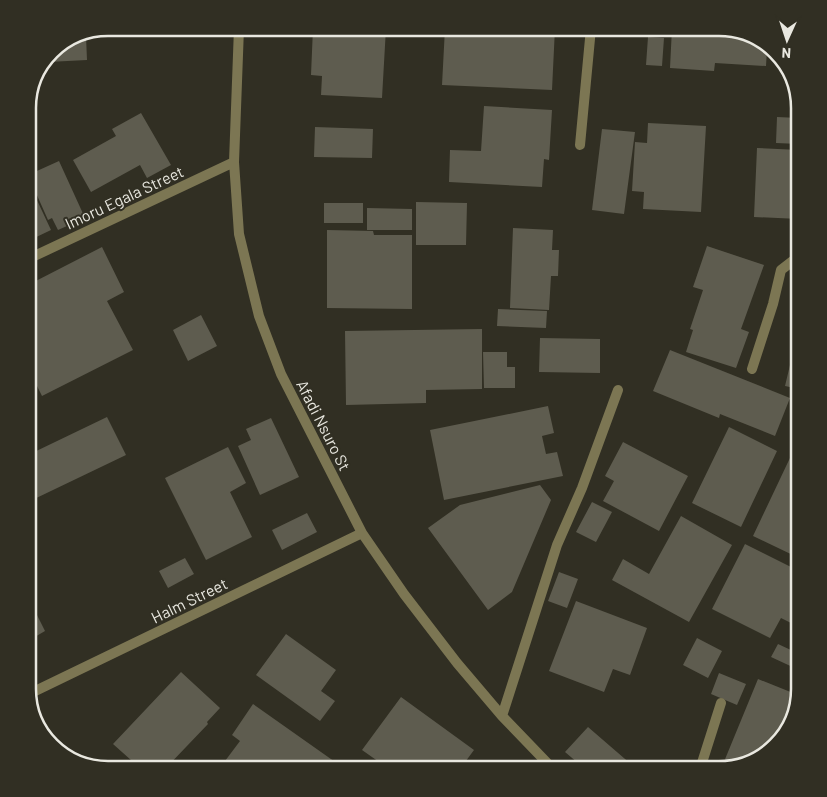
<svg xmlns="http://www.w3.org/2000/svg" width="827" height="797" viewBox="0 0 827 797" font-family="Barlow,sans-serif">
<rect width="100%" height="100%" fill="#312f23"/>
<!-- building -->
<path fill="#5e5c4f" d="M 313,28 L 386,28 L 382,98 L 321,95 L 322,76 L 311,75 Z
M 445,28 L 555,28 L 552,90 L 442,85 Z
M 672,28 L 723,28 L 767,49 L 766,66 L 715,63 L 714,71 L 670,68 Z
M 86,36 L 87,60 L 48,62 L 55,48 Z
M 648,37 L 664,38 L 662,66 L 646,65 Z
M 484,106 L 552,110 L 549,160 L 544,159 L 542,187 L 449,182 L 450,150 L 481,151 Z
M 141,113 L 171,165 L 147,178 L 140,165 L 91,192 L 73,160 L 116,136 L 112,129 Z
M 777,117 L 799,118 L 799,144 L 776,143 Z
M 648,123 L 706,126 L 701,212 L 643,209 L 644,192 L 632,191 L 635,142 L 647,143 Z
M 315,127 L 373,129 L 372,158 L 314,157 Z
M 602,129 L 635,132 L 624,214 L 592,210 Z
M 757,148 L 799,150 L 799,219 L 754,217 Z
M 59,161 L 85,218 L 58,230 L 52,218 L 48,220 L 28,175 Z
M 28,181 L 51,230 L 28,241 Z
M 416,202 L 467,203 L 466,245 L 416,245 Z
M 324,203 L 363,203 L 363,223 L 324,223 Z
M 367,208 L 412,209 L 412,230 L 367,230 Z
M 513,228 L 553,230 L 552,250 L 559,250 L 558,276 L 551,276 L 549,310 L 510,308 Z
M 327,230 L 373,231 L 374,235 L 412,235 L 412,309 L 327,308 Z
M 707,246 L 764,265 L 741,329 L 749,332 L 736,368 L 686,352 L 693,330 L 690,329 L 703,290 L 693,287 Z
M 102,247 L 124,292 L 107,301 L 133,350 L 42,396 L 28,368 L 28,285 Z
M 498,309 L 547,311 L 546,328 L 497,326 Z
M 201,315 L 217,346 L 188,361 L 173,330 Z
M 799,327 L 799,389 L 785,386 Z
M 482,329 L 482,389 L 426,390 L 426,403 L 346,405 L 345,331 Z
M 540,338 L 600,339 L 600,373 L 539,372 Z
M 670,350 L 790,398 L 775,436 L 720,414 L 719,418 L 653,391 Z
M 483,352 L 507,352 L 507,367 L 515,367 L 515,388 L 484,388 Z
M 548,406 L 554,433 L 542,436 L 546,454 L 557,452 L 563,476 L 444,500 L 430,430 Z
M 107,417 L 126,455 L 28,502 L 28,455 Z
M 271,418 L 299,477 L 260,495 L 238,446 L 251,440 L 246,429 Z
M 729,427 L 777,451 L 741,527 L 692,503 Z
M 798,441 L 799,442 L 799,558 L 753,536 Z
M 623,442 L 688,476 L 659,531 L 603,501 L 614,481 L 605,476 Z
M 228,447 L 246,483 L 230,492 L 252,537 L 206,560 L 165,478 Z
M 540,485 L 551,500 L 512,592 L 488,610 L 428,528 L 460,505 Z
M 592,502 L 612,512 L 596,542 L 576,532 Z
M 307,513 L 317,532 L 282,550 L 272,530 Z
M 681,516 L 732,545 L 689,622 L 612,580 L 623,559 L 649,574 Z
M 745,544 L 799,571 L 799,627 L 781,618 L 770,638 L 712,609 Z
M 185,558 L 194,574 L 168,588 L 159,571 Z
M 559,572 L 578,579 L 567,608 L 548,601 Z
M 576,601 L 647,628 L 630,675 L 613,669 L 604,692 L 549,671 Z
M 35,611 L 45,631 L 28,641 L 28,614 Z
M 286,634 L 336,670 L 321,691 L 335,701 L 320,721 L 256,675 Z
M 697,638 L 722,651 L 708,678 L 683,665 Z
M 799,638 L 799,670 L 771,657 L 778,644 L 793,651 Z
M 181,672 L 220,708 L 207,722 L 208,724 L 165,769 L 141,769 L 113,744 Z
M 719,673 L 746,684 L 737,705 L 711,694 Z
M 758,679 L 798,695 L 793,720 L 772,749 L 721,769 Z
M 401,697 L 474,750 L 460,769 L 454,765 L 450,769 L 389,769 L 362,750 Z
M 253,704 L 338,764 L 335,769 L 219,769 L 240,741 L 232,735 Z
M 588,727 L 632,765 L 627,769 L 585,769 L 565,752 Z"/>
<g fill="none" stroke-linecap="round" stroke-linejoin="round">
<!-- service -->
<path stroke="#7c7653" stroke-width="10" d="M 752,369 L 773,304 L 781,270 L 799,256
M 700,769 L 721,703"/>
<!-- minor -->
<path stroke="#7c7653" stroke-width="10" d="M 239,28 L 234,162 L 239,234 L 259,316 L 281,374 L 362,533 L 404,594 L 457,663 L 502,716 L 553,769
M 580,145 L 591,28
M 28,259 L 234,162
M 29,694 L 362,533
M 502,716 L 557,545 L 582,488 L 618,390"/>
</g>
<g text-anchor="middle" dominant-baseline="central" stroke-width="4" stroke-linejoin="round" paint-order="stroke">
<!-- street labels -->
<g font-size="16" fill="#e9e8e0" stroke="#312f23">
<text transform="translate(124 197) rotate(-25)">Imoru Egala Street</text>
<text transform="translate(324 425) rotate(63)">Afadi Nsuro St</text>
<text transform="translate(189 600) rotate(-26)">Halm Street</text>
</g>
</g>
<!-- crop -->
<path d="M0 0H827V797H0ZM108 36H719A72 72 0 0 1 791 108V689A72 72 0 0 1 719 761H108A72 72 0 0 1 36 689V108A72 72 0 0 1 108 36Z" fill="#312f23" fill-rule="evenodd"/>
<path fill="none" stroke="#e9e8e0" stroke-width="2.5" d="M108 36H719A72 72 0 0 1 791 108V689A72 72 0 0 1 719 761H108A72 72 0 0 1 36 689V108A72 72 0 0 1 108 36Z"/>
<!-- north arrow -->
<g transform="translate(787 40) rotate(183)" stroke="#312f23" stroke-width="4" paint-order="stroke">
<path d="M0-4L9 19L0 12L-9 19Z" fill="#e9e8e0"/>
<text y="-8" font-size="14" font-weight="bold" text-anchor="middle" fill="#e9e8e0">N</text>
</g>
</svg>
